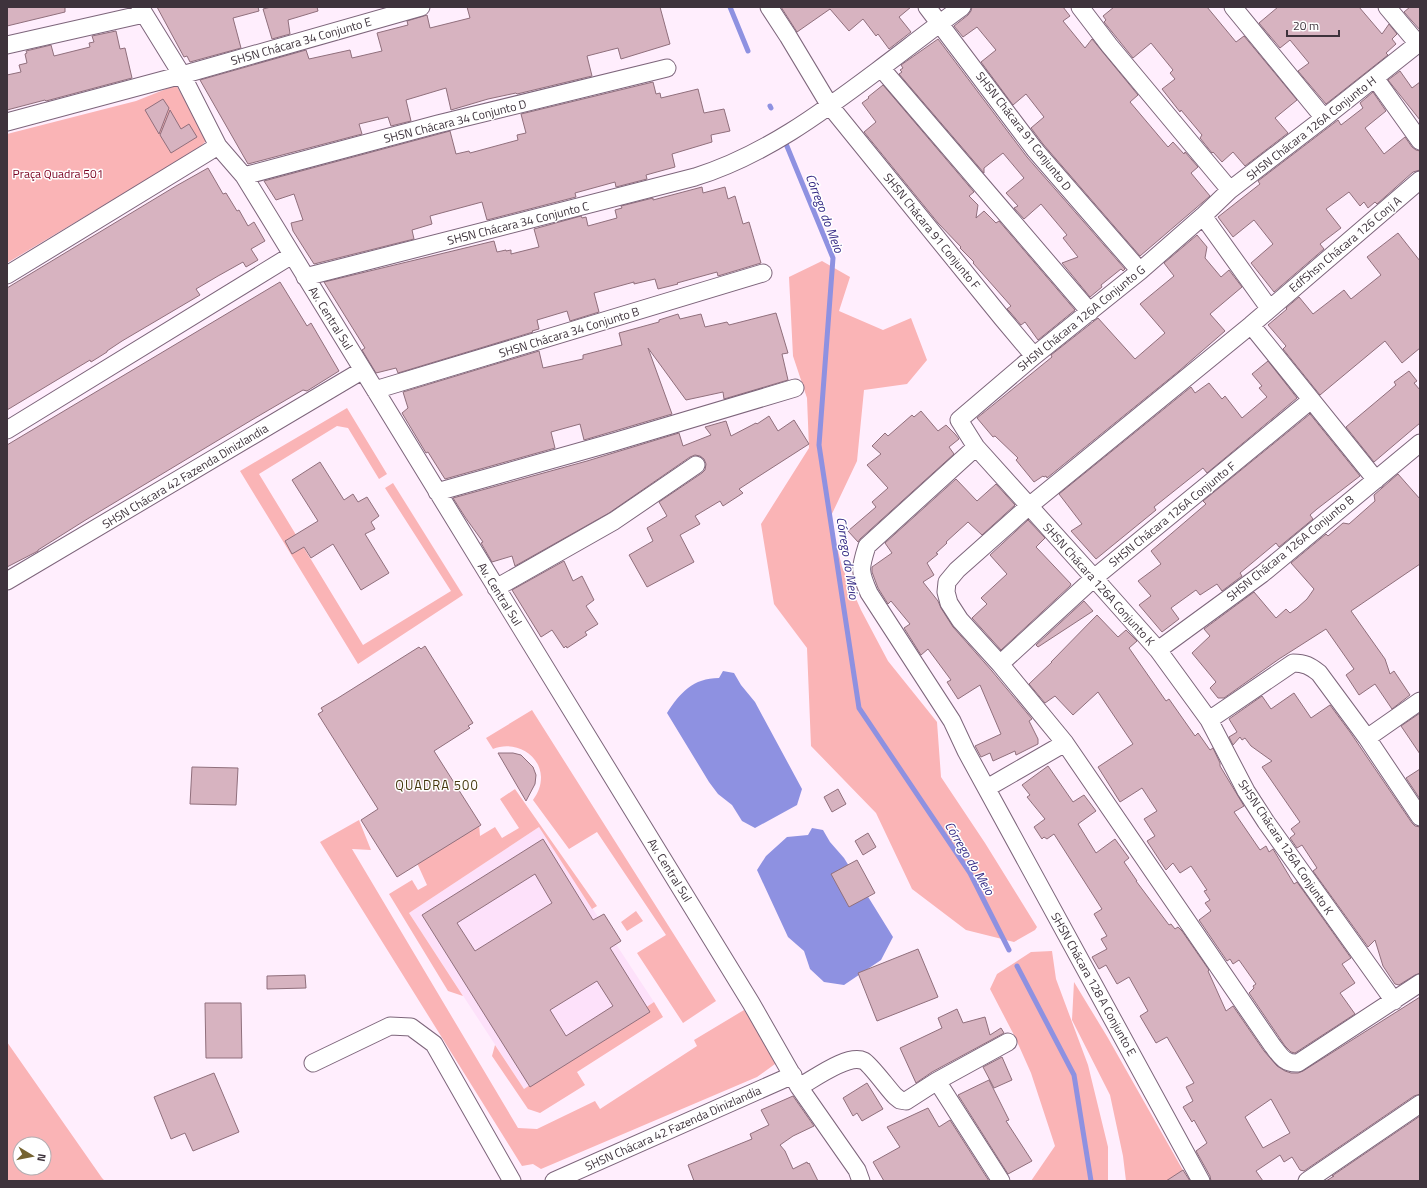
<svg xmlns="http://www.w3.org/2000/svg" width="1427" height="1188" viewBox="0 0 1427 1188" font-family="'Titillium Web',sans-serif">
<rect width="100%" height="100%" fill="#ffeefd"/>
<!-- built -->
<path fill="#fde1fa" d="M 539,827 L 654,1002 L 524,1089 L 409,913 Z"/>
<!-- green -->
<path fill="#fab4b6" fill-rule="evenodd" d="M 176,85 L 208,139 L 198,149 L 7,263 L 7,134 L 136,101 Z
M 822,261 L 850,277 L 839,311 L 883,330 L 911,318 L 927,360 L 907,384 L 864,390 L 857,461 L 830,518 L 842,567 L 861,610 L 888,661 L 937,722 L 941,777 L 985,843 L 1037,927 L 1035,930 L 1014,942 L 966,930 L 912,889 L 876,813 L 811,746 L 807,648 L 774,604 L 761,524 L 809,448 L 807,398 L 793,356 L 789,277 Z
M 347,408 L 387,474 L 379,479 L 348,428 L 337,426 L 259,474 L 363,645 L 451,591 L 385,488 L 393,483 L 463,595 L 358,664 L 240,471 Z
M 532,710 L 716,1001 L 683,1023 L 637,953 L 666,935 L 597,832 L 569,849 L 533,800 C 538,793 541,786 541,777 C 540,753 513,740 493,749 L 486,738 Z
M 515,789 L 597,906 L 592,909 L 539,827 L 409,913 L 463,996 L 448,991 L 389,894 L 412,880 L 418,890 L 427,885 L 417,863 L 479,823 L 480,836 L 495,827 L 502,838 L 519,828 L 500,799 Z
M 359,820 L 371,850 L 352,849 L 518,1128 L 537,1129 L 595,1101 L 600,1109 L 697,1046 L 694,1040 L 744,1010 L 773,1052 L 775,1064 L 757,1077 L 541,1169 L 533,1164 L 522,1166 L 320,842 Z
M 636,911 L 643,921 L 627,931 L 621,922 Z
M 1052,951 L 1056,979 L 1088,1065 L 1108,1147 L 1108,1181 L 1031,1181 L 1055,1146 L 1031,1073 L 1015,1037 L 990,989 L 997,974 L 1031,952 Z
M 1074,982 L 1108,1038 L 1189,1181 L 1126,1181 L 1123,1156 L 1110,1095 L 1072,1020 Z
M 654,1002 L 663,1017 L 577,1072 L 585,1085 L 540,1113 L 528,1109 L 492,1056 L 495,1045 L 524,1089 Z
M 7,1042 L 102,1178 L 105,1181 L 7,1181 ZM 20,1144 L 44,1144 L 44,1168 L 20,1168 Z"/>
<!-- water -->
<path fill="#8e91e1" d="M 723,671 L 734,673 L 741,685 L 755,702 L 802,789 L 797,805 L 755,828 L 742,821 L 732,805 L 718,794 L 709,782 L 667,713 C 680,693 693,678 719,678 Z
M 812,828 L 823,830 L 830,842 L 844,858 L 893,937 L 881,960 L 844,985 L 824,982 L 810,969 L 804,951 L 788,937 L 757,870 L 766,856 L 787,837 L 808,835 Z"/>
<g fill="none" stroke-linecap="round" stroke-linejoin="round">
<!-- stream -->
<path stroke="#8e91e1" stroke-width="5" d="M 730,7 L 748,51
M 770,106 L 771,108
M 784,139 L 833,258 L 819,445 L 859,708 L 970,873 L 1009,950
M 1017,966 L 1074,1075 L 1091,1181"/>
</g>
<!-- building -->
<path fill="#d7b3c0" stroke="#906f7c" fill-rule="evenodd" d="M 7,7 L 65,7 L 65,12 L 7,26 Z
M 157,7 L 258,7 L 259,11 L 233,18 L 241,48 L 190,62 L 187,56 L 184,57 Z
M 271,7 L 317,7 L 318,11 L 288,20 L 290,34 L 272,39 L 263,9 Z
M 467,7 L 660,7 L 670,44 L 621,59 L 618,48 L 587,56 L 592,76 L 517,94 L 516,93 L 488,99 L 451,110 L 446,88 L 406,100 L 411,121 L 391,126 L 388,117 L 359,124 L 362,134 L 248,164 L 200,80 L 306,50 L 309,59 L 350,50 L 352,58 L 382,51 L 377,33 L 408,25 L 407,21 L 427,15 L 430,28 L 470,18 Z
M 781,7 L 911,7 L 899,17 L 911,32 L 889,49 L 878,34 L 876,36 L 863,19 L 849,31 L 830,9 L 797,32 Z
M 972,7 L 1063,7 L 1070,16 L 1063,21 L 1085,48 L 1092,39 L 1138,95 L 1130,102 L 1168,147 L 1173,142 L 1184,154 L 1185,152 L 1198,167 L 1191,173 L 1210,196 L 1140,256 L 1043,144 L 1031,128 L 1044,117 L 1026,94 L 1013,105 L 981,62 L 996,50 L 977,27 L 963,37 L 954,26 L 968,15 L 971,11 Z
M 1114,7 L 1207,7 L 1236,42 L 1244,36 L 1297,100 L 1275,118 L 1288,133 L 1245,166 L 1233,152 L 1222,162 L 1213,152 L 1212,153 L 1200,138 L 1202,135 L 1181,110 L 1180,112 L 1162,89 L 1175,79 L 1170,73 L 1173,70 L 1151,43 L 1133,58 L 1104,22 L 1106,20 L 1103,16 Z
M 1278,7 L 1359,7 L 1382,34 L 1389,24 L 1397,34 L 1392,39 L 1396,44 L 1386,53 L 1388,55 L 1326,104 L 1298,71 L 1309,63 L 1290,40 L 1280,48 L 1259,23 Z
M 1410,7 L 1420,7 L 1420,30 L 1404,12 Z
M 116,31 L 120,49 L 125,48 L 132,78 L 46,101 L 45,100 L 7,110 L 7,75 L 21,72 L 19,65 L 27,63 L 25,54 L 27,53 L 26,51 L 51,45 L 54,56 L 90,47 L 89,43 L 94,42 L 92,36 Z
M 938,39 L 1027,157 L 1125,269 L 1123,271 L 1121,269 L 1101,285 L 1102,287 L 1090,297 L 1062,263 L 1078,257 L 1063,238 L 1067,235 L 1041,204 L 1024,219 L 1014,208 L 1018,206 L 1006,193 L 1024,178 L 1003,153 L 984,168 L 984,173 L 899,74 L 902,72 L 900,70 L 903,68 L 901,65 Z
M 1400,71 L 1412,88 L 1420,82 L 1420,120 L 1388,80 Z
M 653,82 L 656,94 L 660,93 L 661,98 L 698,89 L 704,113 L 724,109 L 730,131 L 711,135 L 712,142 L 672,154 L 675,167 L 646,175 L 647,179 L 616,187 L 615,182 L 575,193 L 576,197 L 487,220 L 482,202 L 430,216 L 432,224 L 412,230 L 414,239 L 314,264 L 293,231 L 291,223 L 303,220 L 294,194 L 276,200 L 264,181 L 450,131 L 456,154 L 469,151 L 470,153 L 518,140 L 517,135 L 526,133 L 521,114 Z
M 883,85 L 974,192 L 969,196 L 978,205 L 976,218 L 984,211 L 996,223 L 999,221 L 1075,310 L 1038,340 L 1025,322 L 1021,325 L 1010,312 L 1007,309 L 1011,306 L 973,263 L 974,262 L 960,248 L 961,247 L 938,223 L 864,132 L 876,122 L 862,103 L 869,98 L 868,97 Z
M 1373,92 L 1386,111 L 1365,128 L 1384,154 L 1405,137 L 1412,147 L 1416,150 L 1420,151 L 1420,170 L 1413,172 L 1377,204 L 1375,202 L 1368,208 L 1364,202 L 1360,206 L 1349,192 L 1326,209 L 1341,228 L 1320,244 L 1324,249 L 1274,292 L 1251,263 L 1273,244 L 1254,220 L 1233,237 L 1218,217 L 1260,184 L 1258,181 L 1338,120 L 1341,125 L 1363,108 L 1360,103 Z
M 163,99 L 169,108 L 159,134 L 145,110 Z
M 170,110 L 181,129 L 189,124 L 197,137 L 171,153 L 160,135 Z
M 208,168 L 223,194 L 226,193 L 237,211 L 239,210 L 248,226 L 254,222 L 265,241 L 251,249 L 258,260 L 246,267 L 243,262 L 218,276 L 196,289 L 200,295 L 122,341 L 107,351 L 107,352 L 91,362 L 90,360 L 7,410 L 7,288 L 176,186 Z
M 702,187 L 703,193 L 725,187 L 728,199 L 735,196 L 743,224 L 749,222 L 761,263 L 718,276 L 717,272 L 677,283 L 678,284 L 658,289 L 655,279 L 634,284 L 634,282 L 594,293 L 599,312 L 570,321 L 567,311 L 537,320 L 539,329 L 532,331 L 533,332 L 398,373 L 396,368 L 376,373 L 362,350 L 365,348 L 324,282 L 494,241 L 497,252 L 506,250 L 506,251 L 511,250 L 511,254 L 539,247 L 534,229 L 581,216 L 582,218 L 586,217 L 588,226 L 617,218 L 615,210 L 622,208 L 621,206 L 653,198 L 653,200 Z
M 1398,233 L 1420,261 L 1420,348 L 1402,363 L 1385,341 L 1320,395 L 1283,349 L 1286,346 L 1268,325 L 1287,309 L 1286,308 L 1299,297 L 1313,314 L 1344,290 L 1351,299 L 1381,275 L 1367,257 Z
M 1197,235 L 1207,247 L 1205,258 L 1221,277 L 1229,270 L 1242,287 L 1210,314 L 1225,331 L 1179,371 L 1047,478 L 1046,476 L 1044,477 L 1043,476 L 1034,482 L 1016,460 L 1018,458 L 995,436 L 993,437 L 977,418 L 1052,357 L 1051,355 L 1098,318 L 1135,359 L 1165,333 L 1140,304 L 1174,276 L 1164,263 Z
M 280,282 L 307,326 L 311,323 L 339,371 L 307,391 L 303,390 L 255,418 L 84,521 L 38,550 L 38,551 L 7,567 L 7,445 Z
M 776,313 L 788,353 L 782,354 L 788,380 L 724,399 L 723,392 L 686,400 L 648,348 L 672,414 L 584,440 L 580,424 L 551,432 L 555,448 L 445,479 L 428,452 L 426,453 L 402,413 L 408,408 L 403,392 L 539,351 L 543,368 L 583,359 L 583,355 L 622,345 L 619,333 L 659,322 L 659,320 L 678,314 L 680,319 L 701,314 L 705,327 L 727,322 L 729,325 Z
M 1268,361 L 1297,398 L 1207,473 L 1203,468 L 1154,507 L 1156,510 L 1096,559 L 1071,531 L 1082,524 L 1059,494 L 1191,387 L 1195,393 L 1209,383 L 1222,399 L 1225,396 L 1242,418 L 1267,397 L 1259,388 L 1262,386 L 1252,374 Z
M 1409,371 L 1417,381 L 1414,383 L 1420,390 L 1420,423 L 1374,462 L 1346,427 L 1396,385 L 1394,382 Z
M 921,411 L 938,431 L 946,425 L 955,434 L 959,439 L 949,447 L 954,454 L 860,539 L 858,542 L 848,531 L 876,507 L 872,502 L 888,488 L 867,465 L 881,454 L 872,446 L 885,433 L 888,436 L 912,415 L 914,417 Z
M 1310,414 L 1360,476 L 1317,509 L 1310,515 L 1313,519 L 1279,547 L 1276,543 L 1240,573 L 1242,576 L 1222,591 L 1217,584 L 1200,595 L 1196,590 L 1171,608 L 1179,619 L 1162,632 L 1139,605 L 1151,596 L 1138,581 L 1161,564 L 1151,551 L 1206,504 L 1203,501 Z
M 769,416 L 778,431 L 794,420 L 809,444 L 739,489 L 743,493 L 723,506 L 720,501 L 695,516 L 700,524 L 680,535 L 694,562 L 647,587 L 629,555 L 653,541 L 647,528 L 667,516 L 659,502 L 702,473 L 705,470 L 706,464 L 704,459 L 700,456 L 695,455 L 690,457 L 609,513 L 515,566 L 512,556 L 492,562 L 481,543 L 483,542 L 465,517 L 453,498 L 587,461 L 679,433 L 683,446 L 711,435 L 705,427 L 726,421 L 731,436 L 756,423 L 757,424 Z
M 320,462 L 344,500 L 353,494 L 358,502 L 367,497 L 379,516 L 371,522 L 375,529 L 365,534 L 389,573 L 361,590 L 333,544 L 311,558 L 304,547 L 292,554 L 285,541 L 318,521 L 292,480 Z
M 1398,474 L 1420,499 L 1420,564 L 1351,611 L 1385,659 L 1390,674 L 1394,671 L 1410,695 L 1392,709 L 1375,684 L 1359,695 L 1346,675 L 1354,669 L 1326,629 L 1279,659 L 1224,698 L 1218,698 L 1210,688 L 1216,682 L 1192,653 L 1210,636 L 1204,629 L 1254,592 L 1276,618 L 1286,609 L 1290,613 L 1297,608 L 1307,599 L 1314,589 L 1291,563 L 1326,534 L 1328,536 L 1343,523 L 1349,524 L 1375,501 L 1374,495 Z
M 956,479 L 977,501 L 996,484 L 1015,505 L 982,535 L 968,522 L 946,542 L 947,543 L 936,553 L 938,554 L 927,563 L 934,575 L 923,582 L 938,601 L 941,608 L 953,627 L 992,671 L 1032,719 L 1029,721 L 1038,739 L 1038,744 L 1016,755 L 1015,751 L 993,761 L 990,753 L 981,757 L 975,746 L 1001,734 L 980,685 L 958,699 L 947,682 L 951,680 L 928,649 L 921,655 L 904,628 L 910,624 L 891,601 L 888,604 L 878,588 L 872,572 L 872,567 L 892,553 L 885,543 Z
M 1028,520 L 1045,538 L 1036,547 L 1071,584 L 1070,586 L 1001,650 L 972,618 L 987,604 L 981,598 L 1007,574 L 990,555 Z
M 564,561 L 573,581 L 582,576 L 594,600 L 586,606 L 598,624 L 585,632 L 587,635 L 567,648 L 566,646 L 564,648 L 552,630 L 541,637 L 512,590 Z
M 1084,601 L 1093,611 L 1038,647 L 1036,645 Z
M 1097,615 L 1118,637 L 1126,630 L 1137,641 L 1129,648 L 1166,701 L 1169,699 L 1195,736 L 1198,733 L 1210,750 L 1213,748 L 1220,763 L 1220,766 L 1244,806 L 1234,812 L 1260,850 L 1266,846 L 1269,852 L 1273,849 L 1294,884 L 1297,882 L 1351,958 L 1342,964 L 1355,983 L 1340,993 L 1355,1014 L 1295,1053 L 1291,1052 L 1285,1046 L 1249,993 L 1254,988 L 1253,986 L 1256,984 L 1239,960 L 1233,964 L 1230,959 L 1227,961 L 1199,920 L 1211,911 L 1205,903 L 1210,900 L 1204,891 L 1207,890 L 1191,866 L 1180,873 L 1173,863 L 1166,870 L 1147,841 L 1155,836 L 1144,819 L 1157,811 L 1142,788 L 1120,802 L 1098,767 L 1133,744 L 1098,692 L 1073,715 L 1055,696 L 1045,703 L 1029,684 L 1052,662 L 1051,662 Z
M 425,646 L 473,723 L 468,726 L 470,728 L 434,751 L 481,825 L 397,877 L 361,820 L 378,809 L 318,714 L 323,711 L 321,708 L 338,698 L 419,647 L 421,649 Z
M 1294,693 L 1311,718 L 1330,705 L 1350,732 L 1412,823 L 1415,826 L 1420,827 L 1420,973 L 1415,975 L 1399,985 L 1395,984 L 1383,966 L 1375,940 L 1368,947 L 1313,871 L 1317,868 L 1302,845 L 1297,848 L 1290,838 L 1295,834 L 1291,829 L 1300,822 L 1262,767 L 1272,761 L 1251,746 L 1245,738 L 1242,740 L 1240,737 L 1233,745 L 1229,737 L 1237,732 L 1229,719 L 1262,696 L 1271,709 Z
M 1420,713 L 1420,754 L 1401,726 Z
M 498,753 L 513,753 L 521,755 L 533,767 L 536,775 L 535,784 L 526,801 Z
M 1048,766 L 1073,802 L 1084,795 L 1096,811 L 1078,824 L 1096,853 L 1115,839 L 1129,858 L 1124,862 L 1137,881 L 1136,881 L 1169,925 L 1171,924 L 1175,929 L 1178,927 L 1182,931 L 1209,970 L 1208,971 L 1226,1011 L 1233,1006 L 1264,1051 L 1277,1066 L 1285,1071 L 1291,1073 L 1298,1073 L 1303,1071 L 1420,997 L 1420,1094 L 1414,1096 L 1304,1171 L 1300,1170 L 1292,1157 L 1284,1162 L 1280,1155 L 1256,1171 L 1263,1181 L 1211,1181 L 1210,1176 L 1196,1151 L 1207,1143 L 1194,1120 L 1192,1122 L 1183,1107 L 1193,1101 L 1186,1087 L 1194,1083 L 1167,1037 L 1156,1043 L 1140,1016 L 1148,1011 L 1129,977 L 1117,984 L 1106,965 L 1099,969 L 1092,957 L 1107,949 L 1101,939 L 1107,936 L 1094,914 L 1102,909 L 1054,834 L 1047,839 L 1044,837 L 1042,839 L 1034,827 L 1045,819 L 1027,797 L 1030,795 L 1022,785 ZM 1271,1099 L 1290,1133 L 1263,1148 L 1245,1117 Z
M 192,767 L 238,768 L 236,805 L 190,804 Z
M 1420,769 L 1420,799 L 1406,778 Z
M 838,789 L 846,804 L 832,812 L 824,797 Z
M 868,833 L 876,847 L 863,855 L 855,841 Z
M 543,839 L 593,920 L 604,914 L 621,941 L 610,948 L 650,1012 L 530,1087 L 422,915 ZM 535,874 L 552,903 L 475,951 L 457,923 ZM 597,981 L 613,1006 L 566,1036 L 550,1010 Z
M 857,860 L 875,893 L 849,907 L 831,874 Z
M 918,949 L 938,997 L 877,1021 L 858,973 Z
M 305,975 L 306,988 L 267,989 L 267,976 Z
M 205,1003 L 241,1003 L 242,1058 L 206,1058 Z
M 957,1009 L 963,1023 L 985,1017 L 990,1035 L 1001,1028 L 1004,1033 L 932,1072 L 916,1083 L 900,1048 L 942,1028 L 938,1018 Z
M 1002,1057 L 1012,1080 L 994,1088 L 983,1067 Z
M 214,1073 L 239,1132 L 193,1151 L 185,1133 L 171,1139 L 154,1097 Z
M 989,1080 L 1009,1120 L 1006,1121 L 1032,1161 L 1008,1174 L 958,1095 Z
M 867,1083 L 883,1109 L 862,1121 L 857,1113 L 853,1116 L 843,1098 Z
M 793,1096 L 814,1126 L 793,1136 L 780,1145 L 785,1151 L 793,1169 L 807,1162 L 808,1164 L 809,1163 L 818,1181 L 694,1181 L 688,1165 L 752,1139 L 750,1134 L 769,1125 L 761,1110 Z
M 928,1108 L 939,1127 L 950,1120 L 989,1181 L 884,1181 L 873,1162 L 900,1147 L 887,1127 Z
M 1420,1116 L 1420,1181 L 1326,1181 L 1334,1176 L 1332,1176 Z
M 1183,1170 L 1190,1181 L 1166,1181 Z"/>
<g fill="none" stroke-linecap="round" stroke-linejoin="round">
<!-- minor casing -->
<g stroke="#7d657b" stroke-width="19">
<path id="minor" d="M 140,7 L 182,75 L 218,146 L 244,176 L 751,1003 L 799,1087 L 857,1170 L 861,1181
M 769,7 L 788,36 L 830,106 L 1002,318 L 1034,356
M 927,7 L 1035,150 L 1140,271
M 1080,7 L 1109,45 L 1230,190
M 1233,7 L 1324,118
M 1387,7 L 1418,44
M 7,45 L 144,14
M 881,68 L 1090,312
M 1375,78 L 1420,141
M 7,122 L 182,75 L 421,7
M 244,176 L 438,124 L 667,68
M 1420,180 L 1251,325 L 1029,506 L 957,570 L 947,582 L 946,592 L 949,603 L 960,620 L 1000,664 L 1065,743 L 1272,1045 C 1280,1055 1284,1064 1298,1063 L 1420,983
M 1203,216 L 1269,308
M 7,275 L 218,146
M 305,277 L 695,177 C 763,156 821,113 877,71 C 905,50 933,28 962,7
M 1251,325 L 1376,480
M 375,390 L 763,273
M 7,430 L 292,255
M 976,447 L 867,546 C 860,568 859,571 869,593 L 952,721 L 966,751 L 1201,1181
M 437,492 L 614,442 L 795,388
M 7,581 L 363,370
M 496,588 L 614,521 L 696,465
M 1158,650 L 1262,574 L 1420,443
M 1000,664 L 1094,578 L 1311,400
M 1209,720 L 1293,663 C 1305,663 1310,666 1319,673 L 1367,738 L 1420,817
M 1367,738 L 1420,701
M 987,788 L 1065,743
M 1394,1001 L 1266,822 L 1246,791 L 1209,720 L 1158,650 L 1094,578 L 976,447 L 959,420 L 1034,356 L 1140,271 L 1203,216 L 1230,190 L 1324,118 L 1420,42
M 313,1063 L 390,1026 L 411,1027 L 434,1044 L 512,1181
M 937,1081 L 1001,1181
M 799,1087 C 814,1079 848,1053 864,1061 C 870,1064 889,1090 895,1096 L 900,1100 L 906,1101 L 937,1081 L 1008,1042
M 554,1181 L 793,1075
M 1307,1181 L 1420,1104"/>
</g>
<!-- minor -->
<use href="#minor" stroke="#fff" stroke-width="17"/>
</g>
<g text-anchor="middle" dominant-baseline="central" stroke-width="3" stroke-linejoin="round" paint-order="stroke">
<!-- street labels -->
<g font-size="12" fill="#3e333c" stroke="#fff">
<text transform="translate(301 41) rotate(-16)">SHSN Chácara 34 Conjunto E</text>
<text transform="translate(455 121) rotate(-14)">SHSN Chácara 34 Conjunto D</text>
<text transform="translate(1311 128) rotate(-38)">SHSN Chácara 126A Conjunto H</text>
<text transform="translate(1024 131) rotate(52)">SHSN Chácara 91 Conjunto D</text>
<text transform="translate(518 223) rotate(-14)">SHSN Chácara 34 Conjunto C</text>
<text transform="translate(932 231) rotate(51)">SHSN Chácara 91 Conjunto F</text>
<text transform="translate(1345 244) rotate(-40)">EdfShsn Chácara 126 Conj A</text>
<text transform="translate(331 318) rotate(58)">Av. Central Sul</text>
<text transform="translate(1081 318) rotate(-39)">SHSN Chácara 126A Conjunto G</text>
<text transform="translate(569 332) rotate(-17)">SHSN Chácara 34 Conjunto B</text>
<text transform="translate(185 476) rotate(-31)">SHSN Chácara 42 Fazenda Dinizlandia</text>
<text transform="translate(1172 514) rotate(-39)">SHSN Chácara 126A Conjunto F</text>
<text transform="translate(1290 548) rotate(-39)">SHSN Chácara 126A Conjunto B</text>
<text transform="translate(1099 584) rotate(48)">SHSN Chácara 126A Conjunto K</text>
<text transform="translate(500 594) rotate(58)">Av. Central Sul</text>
<text transform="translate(1286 847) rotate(56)">SHSN Chácara 126A Conjunto K</text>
<text transform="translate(670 870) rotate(58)">Av. Central Sul</text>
<text transform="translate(1094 984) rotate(61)">SHSN Chácara 128 A Conjunto E</text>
<text transform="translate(673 1128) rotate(-24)">SHSN Chácara 42 Fazenda Dinizlandia</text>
</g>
<!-- park labels -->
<g font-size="12" fill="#790020" stroke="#fff">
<text x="58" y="173">Praça Quadra 501</text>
</g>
<!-- water labels -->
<g font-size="13" font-style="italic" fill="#332884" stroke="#fff">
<text transform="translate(825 213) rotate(69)">Córrego do Meio</text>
<text transform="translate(848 558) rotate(81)">Córrego do Meio</text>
<text transform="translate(970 858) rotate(59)">Córrego do Meio</text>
</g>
<!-- neighbourhood labels -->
<g font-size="13" letter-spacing="1" fill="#44360d" stroke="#fff">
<text x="437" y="785">QUADRA 500</text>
</g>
</g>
<!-- border -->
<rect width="1427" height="1188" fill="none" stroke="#3e333c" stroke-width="16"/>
<!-- north arrow -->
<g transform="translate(32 1156) rotate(100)"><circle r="19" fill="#ffffff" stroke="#b2adb1"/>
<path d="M0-3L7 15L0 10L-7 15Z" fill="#756331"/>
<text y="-6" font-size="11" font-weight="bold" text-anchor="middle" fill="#3e333c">N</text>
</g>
<!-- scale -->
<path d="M1287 30v6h52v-6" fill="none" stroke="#3e333c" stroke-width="2"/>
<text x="1293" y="30" font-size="12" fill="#3e333c" stroke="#ffffff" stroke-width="3" paint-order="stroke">20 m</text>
</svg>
